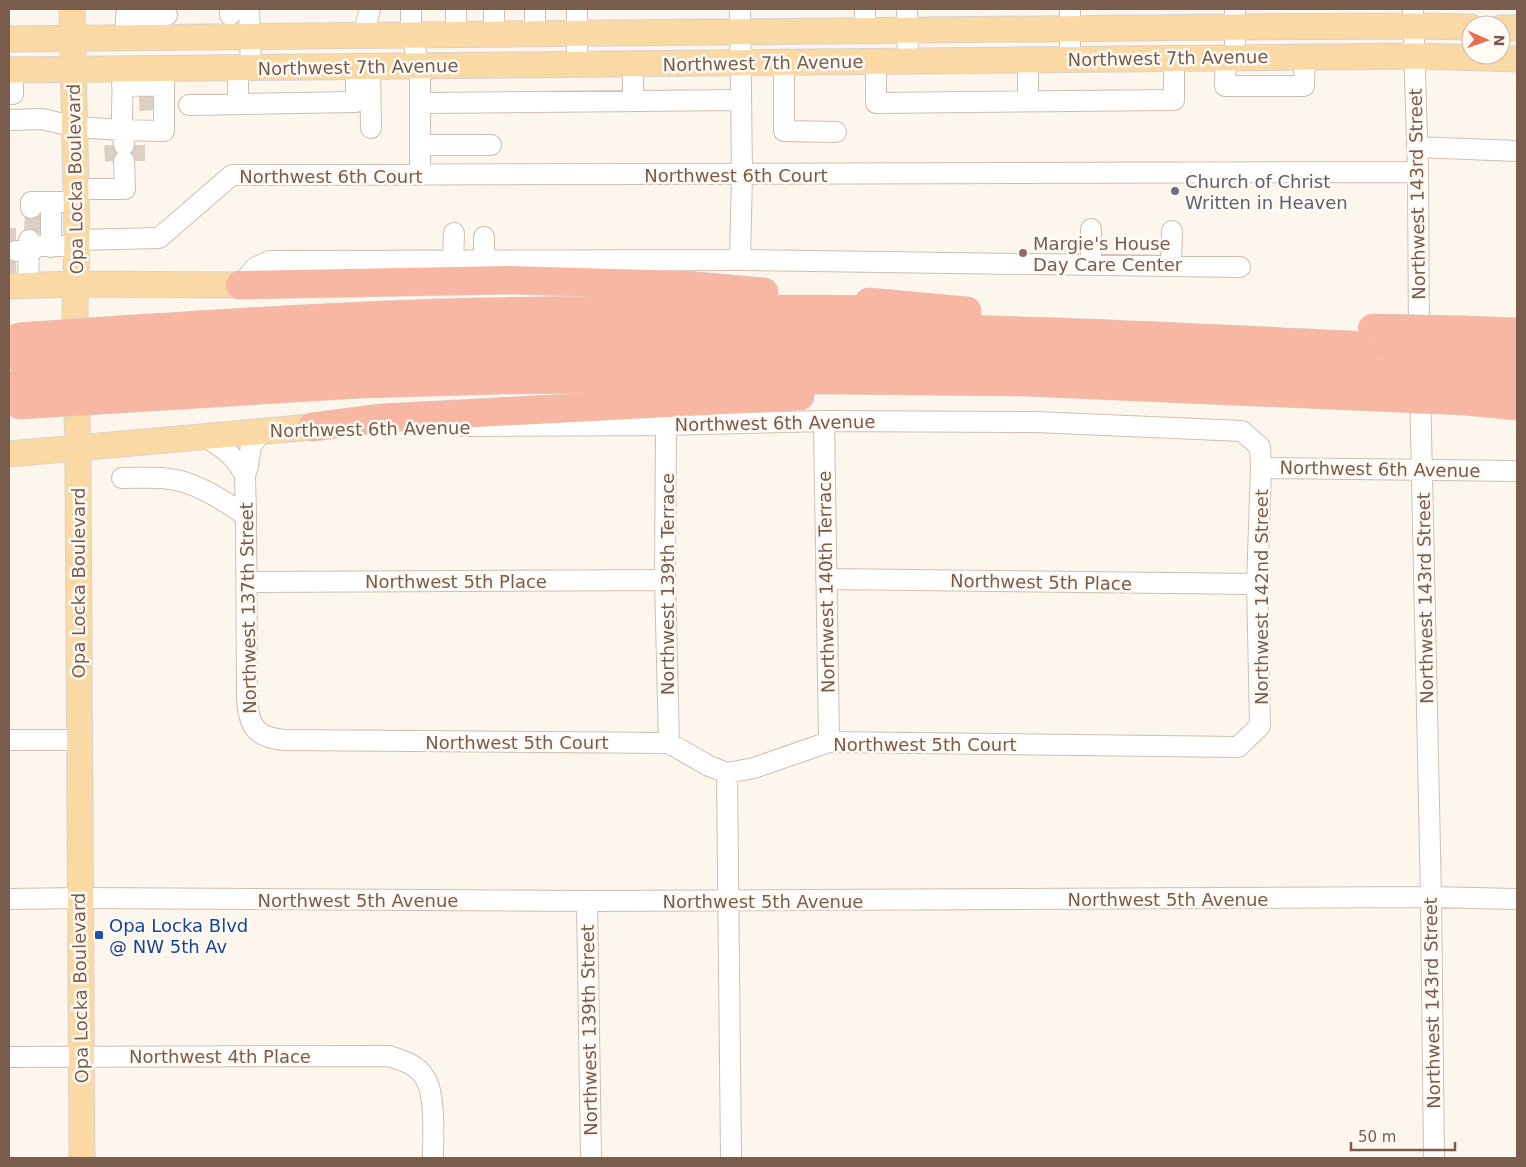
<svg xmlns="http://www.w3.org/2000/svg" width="1526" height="1167" viewBox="0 0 1526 1167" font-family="'DejaVu Sans',sans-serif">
<rect width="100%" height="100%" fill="#fdf6ec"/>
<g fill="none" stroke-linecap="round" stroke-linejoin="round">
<!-- minor-tunnel -->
<path stroke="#dcd0c4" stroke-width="20" stroke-dasharray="20 10" stroke-linecap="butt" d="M 139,101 L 154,100
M 114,145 L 115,161
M 135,145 L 135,161
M 34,234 L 35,215
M 9,238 L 16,238
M 9,263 L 16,263"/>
<!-- minor casing -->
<g stroke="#d1beb0" stroke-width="22">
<path id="minor" d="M 249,9 L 251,68
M 411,9 L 411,35 L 420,66 L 420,175
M 740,9 L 742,175 L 740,260
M 907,9 L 908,61
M 1235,9 L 1235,58
M 1413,9 L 1418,172 L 1419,341
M 230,15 L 230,9
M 865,31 L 865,9
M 456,34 L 456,9
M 494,34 L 494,9
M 535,34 L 535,9
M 363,36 L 370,9
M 126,38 L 126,15 L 167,15
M 1226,58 L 1225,86 L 1304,86 L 1305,57
M 1070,59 L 1070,9
M 1028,60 L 1028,101
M 876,62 L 876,103 L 1174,100 L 1174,58
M 784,63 L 784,131 L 836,132
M 577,64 L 577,9
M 633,64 L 633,101
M 370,66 L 371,128
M 238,68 L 238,104
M 123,69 L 122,112 L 122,130 L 164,131 L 164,68
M 122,85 L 164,86
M 9,94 L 13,94 L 13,70
M 420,103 L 741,100
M 189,105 L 356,102 L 356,67
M 9,120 L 42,119 L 76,127 L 122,130 L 124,145
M 420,145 L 491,145
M 1417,147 L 1517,151
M 76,189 L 125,189 L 124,161
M 51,202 L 51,247
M 31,208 L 31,202 L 76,202
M 484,237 L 484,261
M 77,240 L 159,238 L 232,175 L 1418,172
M 16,251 L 29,251 L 40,246 L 77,246
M 453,261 L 454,233
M 1091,265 L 1091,229
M 1171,266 L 1172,231
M 240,285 L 256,267 L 270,261 L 740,260 L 1240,267
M 28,286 L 29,240
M 1420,385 L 1431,897 L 1434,1158
M 824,421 L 829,742
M 666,425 L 665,580 L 669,743
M 262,431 L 251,446 L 248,466 L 245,475 L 246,516 L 247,696 C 248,724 254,738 285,740 L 669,743 L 709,766 L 727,773 L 754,768 L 829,742 L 1238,747 L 1260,726 L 1257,584 L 1261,468 L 1260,447 L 1242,431 L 1036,422 L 824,421 L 666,425 L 462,426
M 202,436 C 223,447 233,454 245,475
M 1261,468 L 1517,471
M 122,478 C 143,478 164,476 184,482 C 206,489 228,503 246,516
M 826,579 L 1257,584
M 247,582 L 665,580
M 9,740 L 79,740
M 727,773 L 731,1158
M 9,899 L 80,898 L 587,901 L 1431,897 L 1517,899
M 587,901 L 591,1158
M 9,1057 L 389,1056 C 402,1060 418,1065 425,1078 C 436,1095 433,1137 433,1158"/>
</g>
<!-- major casing -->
<g stroke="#dad1cd" stroke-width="27">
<path id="major" d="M 72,9 L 77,240 L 75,310 L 78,469 L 82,1158
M 1501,28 L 1517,28
M 9,39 L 1235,27 L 1414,26 L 1471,27
M 9,70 L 1415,56 L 1517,59
M 9,286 L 76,284 L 240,285
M 9,454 L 312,427"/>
</g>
<!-- highway casing -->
<g stroke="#dad1cd" stroke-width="29">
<path id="highway" d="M 240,285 L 509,280 L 685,285 L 764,292
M 869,302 L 967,311
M 132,329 C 249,322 367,314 485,312 C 619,309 754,308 888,310
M 1463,330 L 1517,332
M 1464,350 L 1517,353
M 133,351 C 351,340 569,330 787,328 C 982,326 1178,337 1373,346
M 132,376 L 595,354 L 981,356 L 1373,372
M 1465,378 L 1517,379
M 133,398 L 360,384 L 502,380 L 654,378 L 1025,382 L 1374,397
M 1465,401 L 1517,406
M 312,427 L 382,418 L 800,396"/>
</g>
<!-- minor -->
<use href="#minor" stroke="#fff" stroke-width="20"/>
<!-- major -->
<use href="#major" stroke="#fbd9a5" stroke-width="25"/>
<!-- highway -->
<use href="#highway" stroke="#f7b7a3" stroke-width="28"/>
<!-- highway-bridge casing -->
<g stroke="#dad1cd" stroke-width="29" stroke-linecap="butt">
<path id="highway-bridge" d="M 1372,328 L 1463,330
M 18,337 L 132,329
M 1391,347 L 1464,350
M 18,358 L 133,351
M 1373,372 L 1465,378
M 18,383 L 132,376
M 1374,397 L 1465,401
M 19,405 L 133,398"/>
</g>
<!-- highway-bridge -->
<use href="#highway-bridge" stroke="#f7b7a3" stroke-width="28"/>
</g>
<!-- markers -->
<circle fill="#6b7280" stroke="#fffaf3" stroke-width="2" cx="1175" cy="191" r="5"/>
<circle fill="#8d6e63" stroke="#fffaf3" stroke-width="2" cx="1023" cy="253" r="5"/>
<rect fill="#1a4fb4" stroke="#fffaf3" stroke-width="2" x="94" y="930" width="10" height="10" rx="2.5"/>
<g text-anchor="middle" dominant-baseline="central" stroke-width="5" stroke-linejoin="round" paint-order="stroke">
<!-- street labels -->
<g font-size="18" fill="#7a5c4d" stroke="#fffaf3">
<text transform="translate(1168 58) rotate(-1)">Northwest 7th Avenue</text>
<text transform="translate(763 63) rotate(-1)">Northwest 7th Avenue</text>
<text transform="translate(358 67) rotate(-1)">Northwest 7th Avenue</text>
<text x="736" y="175">Northwest 6th Court</text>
<text x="331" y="176">Northwest 6th Court</text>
<text transform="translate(75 179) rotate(-91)">Opa Locka Boulevard</text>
<text transform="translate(1417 194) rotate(-91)">Northwest 143rd Street</text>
<text transform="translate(775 423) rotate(-1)">Northwest 6th Avenue</text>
<text transform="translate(370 429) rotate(-1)">Northwest 6th Avenue</text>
<text transform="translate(1380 469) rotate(1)">Northwest 6th Avenue</text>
<text x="456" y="581">Northwest 5th Place</text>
<text transform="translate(826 582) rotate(-91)">Northwest 140th Terrace</text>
<text transform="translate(1041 582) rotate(1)">Northwest 5th Place</text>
<text transform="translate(78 583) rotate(-90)">Opa Locka Boulevard</text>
<text transform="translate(667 584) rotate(-90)">Northwest 139th Terrace</text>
<text transform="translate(1261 597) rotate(-90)">Northwest 142nd Street</text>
<text transform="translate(1425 598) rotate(-91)">Northwest 143rd Street</text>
<text transform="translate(248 608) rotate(-91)">Northwest 137th Street</text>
<text x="517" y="742">Northwest 5th Court</text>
<text x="925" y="744">Northwest 5th Court</text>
<text x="1168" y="899">Northwest 5th Avenue</text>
<text x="358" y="900">Northwest 5th Avenue</text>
<text x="763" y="901">Northwest 5th Avenue</text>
<text transform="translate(80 988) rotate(-91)">Opa Locka Boulevard</text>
<text transform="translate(1432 1003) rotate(-91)">Northwest 143rd Street</text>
<text transform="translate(589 1030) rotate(-91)">Northwest 139th Street</text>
<text x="220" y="1056">Northwest 4th Place</text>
</g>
<!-- worship labels -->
<g font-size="18" fill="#5b616d" stroke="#fffaf3" text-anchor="start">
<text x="1185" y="181">Church of Christ<tspan x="1185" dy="21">Written in Heaven</tspan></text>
</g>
<!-- education labels -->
<g font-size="18" fill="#785e54" stroke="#fffaf3" text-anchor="start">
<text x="1033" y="243">Margie's House<tspan x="1033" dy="21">Day Care Center</tspan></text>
</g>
<!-- transit labels -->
<g font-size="18" fill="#164399" stroke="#fffaf3" text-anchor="start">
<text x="109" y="925">Opa Locka Blvd<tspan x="109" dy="21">@ NW 5th Av</tspan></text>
</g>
</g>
<!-- border -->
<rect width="1526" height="1167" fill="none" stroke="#7a5c4d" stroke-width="20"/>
<!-- north arrow -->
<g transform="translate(1486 40) rotate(92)"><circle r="24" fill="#fffaf3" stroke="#cabbb1"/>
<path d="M0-4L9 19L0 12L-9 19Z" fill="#e76f51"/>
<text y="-8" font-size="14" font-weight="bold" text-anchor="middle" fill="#7a5c4d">N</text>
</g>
<!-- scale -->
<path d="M1351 1142v8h104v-8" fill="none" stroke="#7a5c4d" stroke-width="2.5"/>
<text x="1358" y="1142" font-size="15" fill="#7a5c4d" stroke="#fffaf3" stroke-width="4" paint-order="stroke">50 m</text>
</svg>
